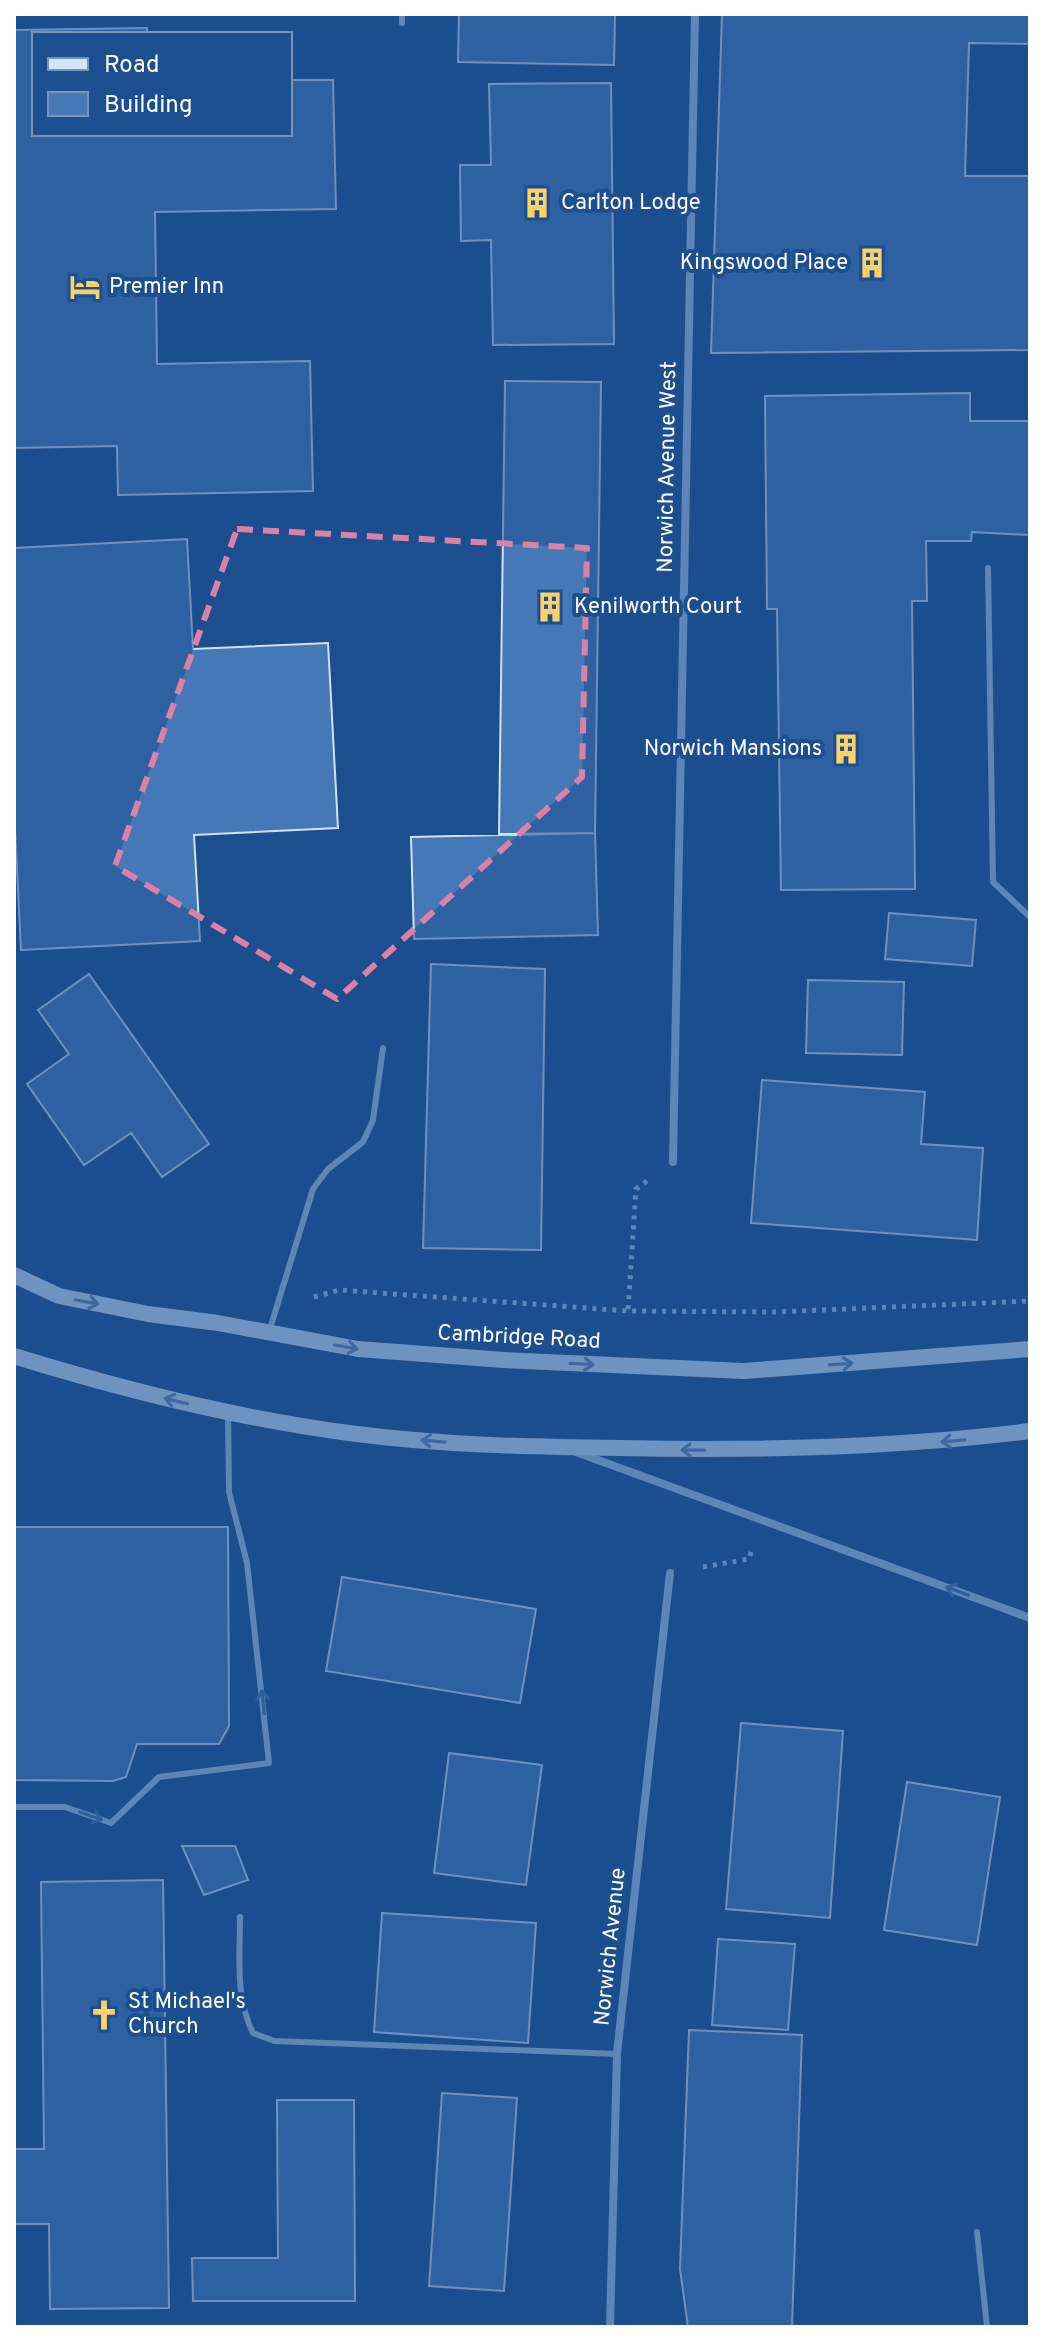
<svg xmlns="http://www.w3.org/2000/svg" width="1044" height="2341" viewBox="0 0 1044 2341" font-family="Overpass,sans-serif">
<rect width="100%" height="100%" fill="#1b4f8f"/>
<!-- building -->
<path fill="#4478b7" stroke="#cfe3fa" stroke-width="2" d="M 459,14 L 615,14 L 614,65 L 458,62 Z
M 722,14 L 1030,14 L 1030,44 L 969,43 L 965,176 L 1030,176 L 1030,350 L 711,353 Z
M 147,28 L 147,34 L 34,34 L 34,134 L 290,134 L 290,80 L 333,80 L 336,209 L 155,212 L 157,364 L 310,361 L 313,491 L 118,495 L 117,446 L 14,448 L 14,30 Z
M 611,83 L 614,344 L 493,345 L 491,240 L 461,241 L 460,165 L 491,165 L 489,84 Z
M 505,381 L 601,382 L 595,833 L 499,834 Z
M 970,393 L 970,421 L 1030,421 L 1030,535 L 972,532 L 971,541 L 926,541 L 927,601 L 912,601 L 915,889 L 781,890 L 777,609 L 767,609 L 765,396 Z
M 187,539 L 193,649 L 328,643 L 338,828 L 194,835 L 200,941 L 21,950 L 14,808 L 14,548 Z
M 595,833 L 598,935 L 414,939 L 411,837 Z
M 889,913 L 976,920 L 972,966 L 885,959 Z
M 431,964 L 545,969 L 541,1250 L 423,1248 Z
M 89,974 L 209,1144 L 162,1177 L 131,1133 L 84,1165 L 27,1084 L 69,1054 L 38,1010 Z
M 808,980 L 904,982 L 902,1055 L 806,1053 Z
M 762,1080 L 925,1092 L 921,1144 L 983,1148 L 977,1240 L 751,1223 Z
M 14,1527 L 228,1527 L 229,1726 L 219,1744 L 137,1744 L 126,1777 L 113,1781 L 14,1780 Z
M 342,1577 L 536,1609 L 520,1703 L 326,1671 Z
M 741,1723 L 843,1731 L 830,1918 L 726,1909 Z
M 449,1753 L 542,1765 L 526,1885 L 434,1873 Z
M 907,1782 L 1000,1797 L 977,1945 L 884,1930 Z
M 182,1846 L 235,1846 L 248,1880 L 204,1895 Z
M 163,1880 L 169,2308 L 50,2309 L 49,2224 L 14,2224 L 14,2149 L 44,2149 L 41,1882 Z
M 382,1913 L 536,1923 L 528,2043 L 374,2032 Z
M 718,1939 L 795,1944 L 788,2030 L 712,2025 Z
M 689,2030 L 802,2035 L 792,2327 L 688,2327 L 680,2269 Z
M 442,2093 L 517,2098 L 504,2291 L 429,2286 Z
M 277,2100 L 354,2100 L 355,2301 L 193,2301 L 192,2258 L 278,2258 Z"/>
<g fill="none" stroke-linecap="round" stroke-linejoin="round">
<!-- path -->
<path stroke="#a9c9ee" stroke-width="5" stroke-dasharray="4 6" stroke-linecap="butt" d="M 647,1181 L 636,1189 L 628,1311 L 776,1312 L 1030,1301
M 314,1297 L 339,1290 L 628,1311
M 703,1567 L 749,1559 L 751,1552"/>
<!-- lane -->
<path stroke="#a9c9ee" stroke-width="6" d="M 402,14 L 402,23
M 988,568 L 993,882 L 1030,917
M 269,1332 L 313,1189 L 328,1169 L 363,1142 L 373,1120 L 383,1048
M 14,1807 L 65,1807 L 111,1823 L 159,1777 L 269,1763 L 247,1563 L 229,1492 L 228,1415
M 240,1917 C 240,1957 235,1997 253,2033 L 274,2041 L 617,2054
M 977,2232 L 987,2327"/>
<!-- street -->
<path stroke="#a9c9ee" stroke-width="8" d="M 673,1162 L 695,14
M 576,1452 L 1030,1618
M 610,2327 L 617,2054 L 670,1573"/>
<!-- secondary -->
<path stroke="#d6e6fa" stroke-width="16" d="M 14,1275 L 59,1296 L 148,1314 L 218,1323 L 358,1349 L 504,1360 L 744,1371 L 1030,1349
M 14,1356 C 124,1390 235,1418 349,1433 C 439,1445 529,1447 620,1448 C 757,1451 894,1448 1030,1431"/>
</g>
<!-- one-way arrows -->
<defs><path id="oneway-shaft" d="M-6 0H5M1.5-3L5.5 0L1.5 3" fill="none" stroke-width="1.6" stroke-linecap="round" stroke-linejoin="round" transform="scale(2)"/></defs>
<g stroke="#668bba">
<use href="#oneway-shaft" transform="translate(87 1302) rotate(11)"/>
<use href="#oneway-shaft" transform="translate(346 1347) rotate(10)"/>
<use href="#oneway-shaft" transform="translate(582 1364) rotate(3)"/>
<use href="#oneway-shaft" transform="translate(841 1364) rotate(-4)"/>
<use href="#oneway-shaft" transform="translate(176 1401) rotate(-166)"/>
<use href="#oneway-shaft" transform="translate(433 1441) rotate(-175)"/>
<use href="#oneway-shaft" transform="translate(953 1441) rotate(175)"/>
<use href="#oneway-shaft" transform="translate(693 1450) rotate(-179)"/>
</g>
<g stroke="#4674ac">
<use href="#oneway-shaft" transform="translate(957 1591) rotate(-160)"/>
<use href="#oneway-shaft" transform="translate(263 1702) rotate(-96)"/>
<use href="#oneway-shaft" transform="translate(91 1816) rotate(19)"/>
</g>
<!-- marked area -->
<path d="M0 0H1044V2341H0ZM 237,529 L 587,548 L 582,777 L 337,999 L 115,866 Z" fill="#1b4f8f" fill-opacity=".55" fill-rule="evenodd"/>
<path fill="none" stroke="#dd80a5" stroke-width="6" stroke-dasharray="16 10" stroke-linejoin="round" d="M 237,529 L 587,548 L 582,777 L 337,999 L 115,866 Z"/>
<!-- icons -->
<defs>
<g id="building-bare" transform="scale(2.4)"><path d="M-4-6H4V6H1V3H-1V6H-4ZM-2.5-4.3h1.7v1.8h-1.7ZM.8-4.3h1.7v1.8H.8ZM-2.5-1h1.7V.8h-1.7ZM.8-1h1.7V.8H.8Z" fill="#ffd166" stroke="#1b4f8f" stroke-width="2.5" paint-order="stroke"/></g>
<g id="hotel-bare" transform="scale(2.4)"><path d="M-6-4.5h1.5V1H6V5H4.5V3h-9V5H-6ZM-4 0a1.8 1.8 0 1 1 3.6 0ZM.5 0V-2.5h3Q6-2.5 6 0Z" fill="#ffd166" stroke="#1b4f8f" stroke-width="2.5" paint-order="stroke"/></g>
<g id="church-bare" transform="scale(2.4)"><path d="M-1.2-6h2.4v3.5h3.3v2.4h-3.3V6h-2.4V-.1h-3.3v-2.4h3.3Z" fill="#ffd166" stroke="#1b4f8f" stroke-width="2.5" paint-order="stroke"/></g>
</defs>
<g fill-rule="evenodd">
<use href="#building-bare" x="537" y="203"/>
<use href="#building-bare" x="872" y="263"/>
<use href="#hotel-bare" x="85" y="287"/>
<use href="#building-bare" x="550" y="607"/>
<use href="#building-bare" x="846" y="749"/>
<use href="#church-bare" x="104" y="2015"/>
</g>
<g text-anchor="middle" dominant-baseline="central" stroke-width="8" stroke-linejoin="round" paint-order="stroke">
<!-- poi labels -->
<g font-size="22" fill="#fff" stroke="#1b4f8f" text-anchor="start">
<text x="561" y="203">Carlton Lodge</text>
<text x="848" y="263" text-anchor="end">Kingswood Place</text>
<text x="109" y="287">Premier Inn</text>
<text x="574" y="607">Kenilworth Court</text>
<text x="822" y="749" text-anchor="end">Norwich Mansions</text>
<text x="128" y="2002">St Michael's<tspan x="128" dy="25">Church</tspan></text>
</g>
<!-- street labels -->
<g font-size="22" fill="#fff" stroke="#1b4f8f">
<text transform="translate(668 467) rotate(-89)">Norwich Avenue West</text>
<text transform="translate(519 1338) rotate(3)">Cambridge Road</text>
<text transform="translate(611 1947) rotate(-84)">Norwich Avenue</text>
</g>
</g>
<!-- border -->
<rect width="1044" height="2341" fill="none" stroke="#ffffff" stroke-width="32"/>
<!-- legend -->
<rect x="32" y="32" width="260" height="104" fill="#1b4f8f" stroke="#7695bc" stroke-width="2"/>
<rect x="48" y="58" width="40" height="12" fill="#d6e6fa" stroke="#7695bc" stroke-width="2"/>
<text x="104" y="72" font-size="24" fill="#ffffff">Road</text>
<rect x="48" y="92" width="40" height="24" fill="#4478b7" stroke="#7695bc" stroke-width="2"/>
<text x="104" y="112" font-size="24" fill="#ffffff">Building</text>
</svg>
